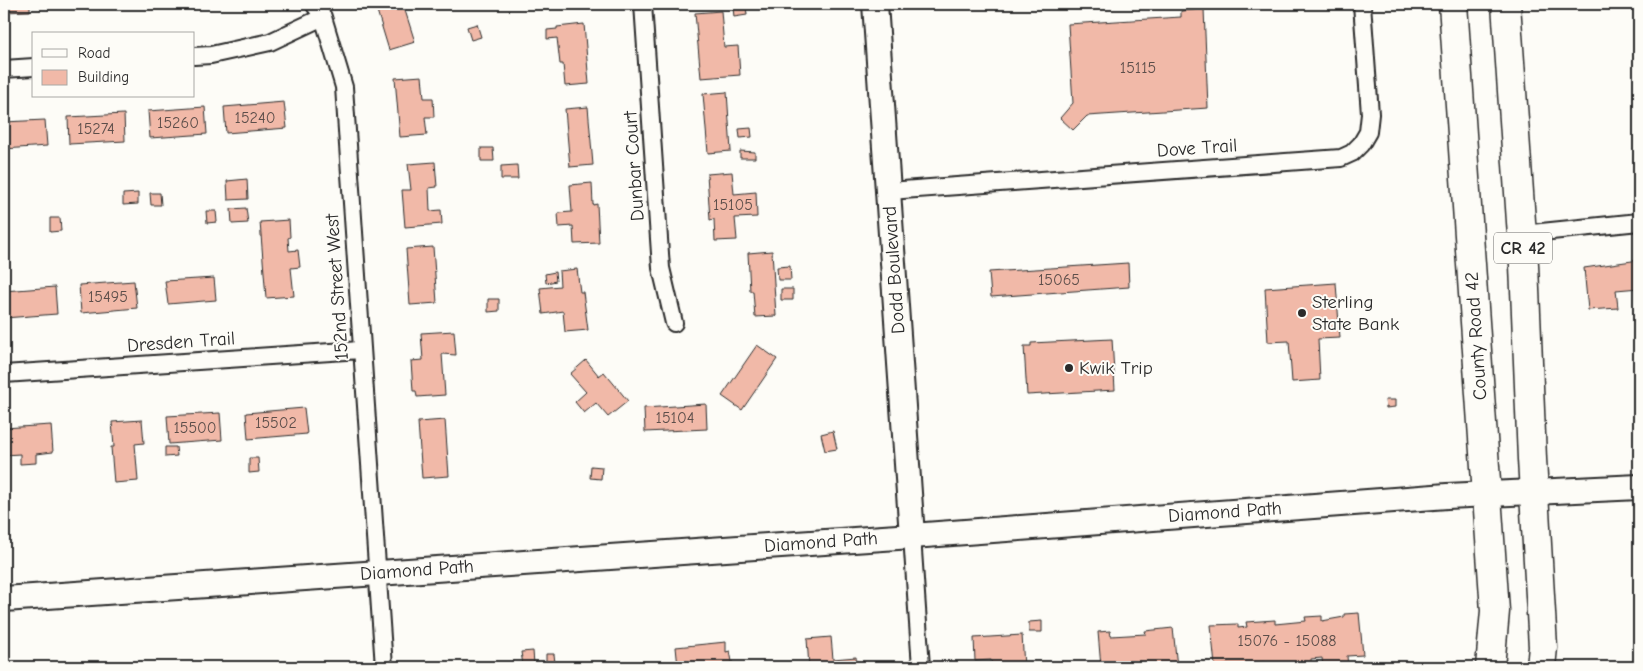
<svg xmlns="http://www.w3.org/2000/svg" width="1643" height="671" viewBox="0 0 1643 671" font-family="'Comic Neue',sans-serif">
<rect width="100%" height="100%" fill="#fdfcf7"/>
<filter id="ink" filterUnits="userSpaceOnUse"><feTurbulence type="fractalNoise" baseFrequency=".02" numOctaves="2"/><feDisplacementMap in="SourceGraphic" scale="10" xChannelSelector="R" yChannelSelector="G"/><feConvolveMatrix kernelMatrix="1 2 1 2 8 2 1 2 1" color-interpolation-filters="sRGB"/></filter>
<g filter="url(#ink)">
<!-- building -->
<path fill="#f1b9a8" stroke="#2b2b2b" d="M 4,4 L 30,4 L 30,11 L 4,12 Z
M 61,4 L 124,4 L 61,8 Z
M 375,4 L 403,4 L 415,42 L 389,50 Z
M 746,6 L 747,15 L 734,17 L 733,7 Z
M 1204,9 L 1208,108 L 1087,116 L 1073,130 L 1060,118 L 1073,103 L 1068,24 L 1181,17 L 1181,11 Z
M 721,11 L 724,47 L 738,46 L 740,75 L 701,78 L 695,13 Z
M 477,24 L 481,37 L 471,40 L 467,27 Z
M 584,24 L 589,84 L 565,86 L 563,64 L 560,64 L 557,38 L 547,39 L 547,30 L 557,29 L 557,27 Z
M 422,76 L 424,98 L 433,98 L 434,117 L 425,117 L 427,135 L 400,137 L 395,78 Z
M 727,92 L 731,151 L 708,153 L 703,94 Z
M 284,102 L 287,128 L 226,133 L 224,107 Z
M 205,107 L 207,134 L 150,138 L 148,111 Z
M 588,107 L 593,165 L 570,167 L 565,109 Z
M 124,114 L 125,141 L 69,144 L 68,117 Z
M 45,120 L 47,146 L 4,149 L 4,122 Z
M 751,128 L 752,137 L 740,138 L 739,129 Z
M 481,148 L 493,148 L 494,161 L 481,161 Z
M 740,151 L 755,152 L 755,158 L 740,158 Z
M 435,162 L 437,187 L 429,188 L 430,211 L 441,210 L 442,224 L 405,227 L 402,190 L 411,190 L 408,164 Z
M 517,165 L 518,179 L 501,179 L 501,166 Z
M 732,172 L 734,194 L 756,192 L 757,217 L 735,218 L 737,240 L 715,241 L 714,219 L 710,220 L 707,174 Z
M 247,179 L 248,199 L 228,200 L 227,181 Z
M 592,183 L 593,205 L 597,204 L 599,243 L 574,244 L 573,226 L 559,227 L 558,213 L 572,212 L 570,185 Z
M 138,193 L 138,204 L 123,205 L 123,194 Z
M 150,193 L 160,193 L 161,205 L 151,205 Z
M 246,208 L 248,223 L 232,224 L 231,209 Z
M 206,211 L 216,211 L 217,222 L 207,223 Z
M 50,218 L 60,218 L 61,231 L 50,232 Z
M 289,220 L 290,237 L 288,238 L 289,251 L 298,250 L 300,267 L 291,268 L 294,296 L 266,298 L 260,222 Z
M 433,247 L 437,303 L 410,305 L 406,249 Z
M 772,251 L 776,316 L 755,317 L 753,291 L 750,291 L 748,253 Z
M 1639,260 L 1639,288 L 1616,290 L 1618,308 L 1588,310 L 1584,268 Z
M 1128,263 L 1129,287 L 991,297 L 989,272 Z
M 790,266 L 791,280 L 778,280 L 777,267 Z
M 577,269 L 580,292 L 583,292 L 588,330 L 565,332 L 563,311 L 543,314 L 540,288 L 560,286 L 559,271 Z
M 555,272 L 556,281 L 546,283 L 545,274 Z
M 214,278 L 216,300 L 168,304 L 165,281 Z
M 134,281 L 137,308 L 81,313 L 79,285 Z
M 1336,283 L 1340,338 L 1318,339 L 1320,380 L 1292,382 L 1289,341 L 1268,342 L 1265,288 Z
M 55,287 L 57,314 L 4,318 L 4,291 Z
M 781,289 L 793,289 L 793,300 L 781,300 Z
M 488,299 L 499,299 L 499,311 L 488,312 Z
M 454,331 L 456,355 L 442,354 L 445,395 L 417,397 L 416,391 L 413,391 L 411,361 L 423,360 L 421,333 Z
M 1112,339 L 1115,390 L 1027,395 L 1024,346 L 1031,346 L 1031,343 Z
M 757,345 L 777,359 L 742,410 L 722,396 Z
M 586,360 L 599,376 L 604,372 L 628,401 L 608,417 L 596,403 L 584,413 L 575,402 L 586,392 L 570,374 Z
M 1385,400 L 1395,400 L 1395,407 L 1386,408 Z
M 706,404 L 707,429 L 645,432 L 644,408 Z
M 304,408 L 307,434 L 248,439 L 246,413 Z
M 220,413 L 222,440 L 169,444 L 167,416 Z
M 142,420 L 144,443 L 135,444 L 138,481 L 114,483 L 111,447 L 114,447 L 112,422 Z
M 445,420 L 449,476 L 422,478 L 418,422 Z
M 51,425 L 53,452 L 36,454 L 36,463 L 20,464 L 20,454 L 4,455 L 4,428 Z
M 833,431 L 837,449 L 825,451 L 821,434 Z
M 165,447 L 176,447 L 177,456 L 165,457 Z
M 249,458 L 258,458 L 259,472 L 249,473 Z
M 591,466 L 602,467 L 601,479 L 590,478 Z
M 4,495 L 7,495 L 8,515 L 4,515 Z
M 1359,613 L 1363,655 L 1347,656 L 1348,667 L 1323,667 L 1322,658 L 1311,659 L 1311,667 L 1265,667 L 1265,662 L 1254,663 L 1254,667 L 1230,667 L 1229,665 L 1215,666 L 1211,625 L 1238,624 L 1238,628 L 1247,627 L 1246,622 L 1275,620 L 1275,624 L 1306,621 L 1305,617 L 1322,616 L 1322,621 L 1344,617 L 1344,614 Z
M 1042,621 L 1042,632 L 1029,632 L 1029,622 Z
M 1173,628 L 1177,667 L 1101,667 L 1098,632 L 1110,631 L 1111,636 L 1146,634 L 1145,631 Z
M 1022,635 L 1024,667 L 992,667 L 991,660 L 975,661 L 974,638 Z
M 831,637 L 833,659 L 856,657 L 857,667 L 809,667 L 807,639 Z
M 726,642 L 726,652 L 730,651 L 733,667 L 678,667 L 676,647 Z
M 533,651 L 534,664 L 523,665 L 521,652 Z
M 546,654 L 554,654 L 555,663 L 546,664 Z"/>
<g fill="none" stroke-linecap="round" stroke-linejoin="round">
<!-- street casing -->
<g stroke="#2b2b2b" stroke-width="20">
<path id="street" d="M 314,4 L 323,17 L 344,87 L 384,667
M 643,4 L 661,268 L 674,323
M 194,56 L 211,55 L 270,42 L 323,17
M 4,69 L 34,67
M 889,191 L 1341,158 L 1352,153 L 1361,144 L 1368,132 L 1370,114 L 1362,4
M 1522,234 L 1639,222
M 4,374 L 361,350
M 912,536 L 921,667"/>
</g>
<!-- secondary casing -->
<g stroke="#2b2b2b" stroke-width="28">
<path id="secondary" d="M 875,4 L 912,536
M 4,599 L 912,536 L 1447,496 L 1639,487"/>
</g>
<!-- highway casing -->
<g stroke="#2b2b2b" stroke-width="31">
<path id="highway" d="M 1453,4 L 1495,611 L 1490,667
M 1506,4 L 1524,265 L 1532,459 L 1543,647 L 1541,667"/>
</g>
<!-- street -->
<use href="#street" stroke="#fdfcf7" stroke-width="16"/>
<!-- secondary -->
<use href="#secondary" stroke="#fdfcf7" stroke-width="24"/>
<!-- highway -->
<use href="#highway" stroke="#fdfcf7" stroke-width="28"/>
</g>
</g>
<!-- markers -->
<g fill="#2b2b2b" stroke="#fdfcf7" stroke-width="2">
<circle cx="1302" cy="313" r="5"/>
<circle cx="1069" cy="368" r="5"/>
</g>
<g text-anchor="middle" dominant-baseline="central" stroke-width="4" stroke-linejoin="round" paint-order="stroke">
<!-- number labels -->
<g font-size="16" fill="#5c4e4a">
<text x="1138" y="68">15115</text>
<text x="255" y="118">15240</text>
<text x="178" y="123">15260</text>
<text x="96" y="129">15274</text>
<text x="733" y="205">15105</text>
<text x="1059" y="280">15065</text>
<text x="108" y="297">15495</text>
<text x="675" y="418">15104</text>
<text x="276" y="423">15502</text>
<text x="195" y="428">15500</text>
<text x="1287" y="641">15076 - 15088</text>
</g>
<!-- shield labels -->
<rect fill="#fdfcf7" stroke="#6a6a68" stroke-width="1" x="1494" y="232.5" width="58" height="31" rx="4"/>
<g font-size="18" font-weight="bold" fill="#2b2b2b">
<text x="1523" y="248">CR 42</text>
</g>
<!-- street labels -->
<g font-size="19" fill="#2b2b2b" stroke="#fdfcf7">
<text transform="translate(1197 148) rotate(-4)">Dove Trail</text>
<text transform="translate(634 166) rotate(-94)">Dunbar Court</text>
<text transform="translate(894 270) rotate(-94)">Dodd Boulevard</text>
<text transform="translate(337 287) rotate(-94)">152nd Street West</text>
<text transform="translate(1476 336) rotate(-94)">County Road 42</text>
<text transform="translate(181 342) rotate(-4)">Dresden Trail</text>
<text transform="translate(1225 512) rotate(-4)">Diamond Path</text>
<text transform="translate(821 542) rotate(-4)">Diamond Path</text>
<text transform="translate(417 570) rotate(-4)">Diamond Path</text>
</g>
<!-- poi labels -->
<g font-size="19" fill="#2b2b2b" stroke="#fdfcf7" text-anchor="start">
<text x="1312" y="302">Sterling<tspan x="1312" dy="22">State Bank</tspan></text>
<text x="1079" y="368">Kwik Trip</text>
</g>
</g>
<!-- margin -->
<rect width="1643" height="671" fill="none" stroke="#fdfcf7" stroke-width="20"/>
<rect x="10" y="10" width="1623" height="651" fill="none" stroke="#2b2b2b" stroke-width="2" filter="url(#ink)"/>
<!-- legend -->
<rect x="32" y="32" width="162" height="65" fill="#fdfcf7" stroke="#a9a8a5"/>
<rect x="42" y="49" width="25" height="8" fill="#fdfcf7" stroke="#a9a8a5"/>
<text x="78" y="58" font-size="15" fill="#2b2b2b">Road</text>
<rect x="42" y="70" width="25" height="15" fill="#f1b9a8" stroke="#a9a8a5"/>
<text x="78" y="82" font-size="15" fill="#2b2b2b">Building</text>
</svg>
